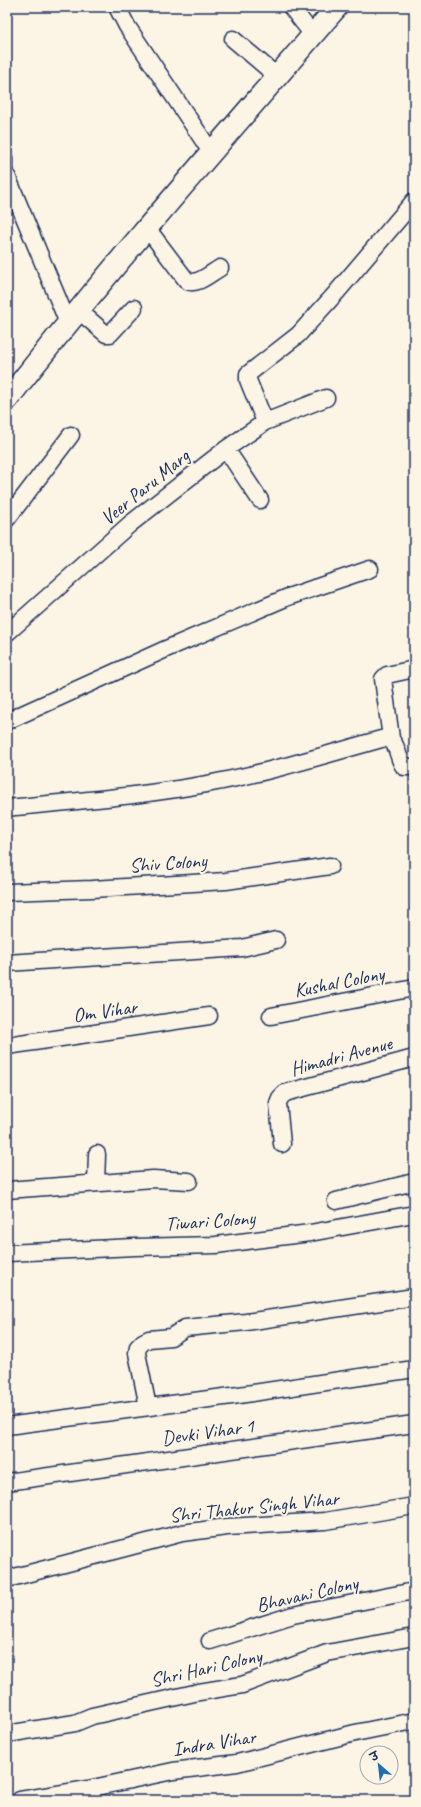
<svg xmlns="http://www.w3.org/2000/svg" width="421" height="1807" viewBox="0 0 421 1807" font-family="Caveat,'Playpen Sans Deva',sans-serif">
<rect width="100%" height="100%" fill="#fcf5e5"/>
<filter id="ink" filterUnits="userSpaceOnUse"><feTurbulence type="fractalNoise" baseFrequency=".025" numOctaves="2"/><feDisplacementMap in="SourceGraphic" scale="8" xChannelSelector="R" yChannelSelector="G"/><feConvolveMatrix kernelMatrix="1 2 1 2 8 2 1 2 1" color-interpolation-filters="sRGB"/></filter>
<g filter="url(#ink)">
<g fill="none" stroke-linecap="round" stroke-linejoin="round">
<!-- stream -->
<path stroke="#767f94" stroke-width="4" d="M 7,136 L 13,164 L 12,175"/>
<!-- minor casing -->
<g stroke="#1b2f5e" stroke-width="19">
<path id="minor" d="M 117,7 L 127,26 L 211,152
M 291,7 L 313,35
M 233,39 L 278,77
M 7,176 L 68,323
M 147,228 L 187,281 C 197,286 211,273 220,268
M 78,310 L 106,334 L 110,334 L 134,308
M 265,422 L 248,380 L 248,374 L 298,335 L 336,293 L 414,201
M 226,449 L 260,500
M 7,519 L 71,435
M 7,633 L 130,524 L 226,449 L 265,422 L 326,398
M 7,721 L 166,649 L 288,597 L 370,569
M 391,738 L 383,679 L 387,675 L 414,669
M 7,808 C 75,801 144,796 212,783 C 270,772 328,754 385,738 C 399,740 396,757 404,767 L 414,767
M 7,892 L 92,889 L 226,881 L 330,866
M 7,963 L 242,948 L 276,940
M 271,1016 L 414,988
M 7,1046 L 209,1016
M 282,1144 L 278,1103 L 280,1098 L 285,1093 L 414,1058
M 96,1183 L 97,1154
M 7,1190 L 153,1179 L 189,1181
M 336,1201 L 414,1182
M 7,1253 L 135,1247 L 216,1245 L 310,1233 L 414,1214
M 148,1407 L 137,1353 L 138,1347 L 143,1342 L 149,1339 L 171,1337 L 185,1328 L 246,1322 L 414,1297
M 7,1426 L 239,1395 L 414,1369
M 7,1482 L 414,1424
M 7,1579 L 182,1533 L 227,1527 L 325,1521 L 414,1506
M 210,1641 L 293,1615 L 414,1591
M 7,1734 L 75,1723 L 92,1716 L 199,1692 L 242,1685 L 327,1653 L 414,1637
M 20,1800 L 88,1789 L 173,1771 L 237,1763 L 355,1733 L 414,1721"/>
</g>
<!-- tertiary casing -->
<g stroke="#1b2f5e" stroke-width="24">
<path id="tertiary" d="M 7,400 C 112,265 225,137 337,7"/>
</g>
<!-- minor -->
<use href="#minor" stroke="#fcf5e5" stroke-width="16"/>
<!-- tertiary -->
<use href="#tertiary" stroke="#fcf5e5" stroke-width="21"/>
</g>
</g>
<g text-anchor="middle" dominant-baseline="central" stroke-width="4" stroke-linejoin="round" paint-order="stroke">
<!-- street labels -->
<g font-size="20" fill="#1b2f5e" stroke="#fcf5e5">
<text transform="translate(145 487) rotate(-39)">Veer Paru Marg</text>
<text transform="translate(168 863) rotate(-4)">Shiv Colony</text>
<text transform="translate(339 982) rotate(-11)">Kushal Colony</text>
<text transform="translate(105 1011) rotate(-8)">Om Vihar</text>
<text transform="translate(341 1056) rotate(-15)">Himadri Avenue</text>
<text transform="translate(210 1221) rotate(-4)">Tiwari Colony</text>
<text transform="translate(208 1432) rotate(-8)">Devki Vihar 1</text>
<text transform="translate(254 1507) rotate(-6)">Shri Thakur Singh Vihar</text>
<text transform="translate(307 1594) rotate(-13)">Bhavani Colony</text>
<text transform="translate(206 1668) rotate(-13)">Shri Hari Colony</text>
<text transform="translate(214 1743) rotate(-9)">Indra Vihar</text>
</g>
</g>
<!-- margin -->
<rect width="421" height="1807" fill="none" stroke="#fcf5e5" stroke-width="24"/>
<rect x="12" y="12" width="397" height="1783" fill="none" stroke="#1b2f5e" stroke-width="1.5" filter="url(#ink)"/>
<!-- north arrow -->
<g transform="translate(379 1765) rotate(332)"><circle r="19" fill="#fcf5e5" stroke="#a2a6af"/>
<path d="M0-3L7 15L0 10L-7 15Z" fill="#1f6fb2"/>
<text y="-6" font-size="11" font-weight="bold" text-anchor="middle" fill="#1b2f5e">उ</text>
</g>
</svg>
